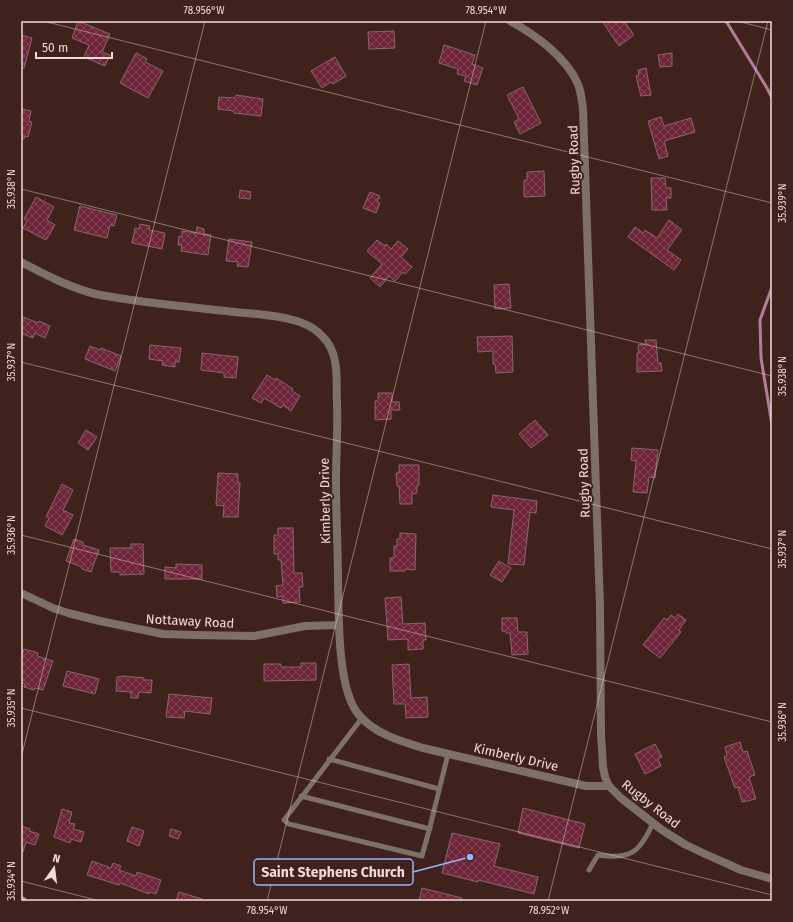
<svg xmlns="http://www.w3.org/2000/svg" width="793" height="922" viewBox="0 0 793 922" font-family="'Fira Sans',sans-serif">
<defs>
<pattern id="building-cross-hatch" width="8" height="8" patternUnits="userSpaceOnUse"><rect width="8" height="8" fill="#6e2439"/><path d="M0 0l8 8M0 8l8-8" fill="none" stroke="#834355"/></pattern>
</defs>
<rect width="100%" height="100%" fill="#40221d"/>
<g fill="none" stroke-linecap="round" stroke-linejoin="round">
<!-- stream -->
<path stroke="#b17b99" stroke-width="3" d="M 726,21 L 767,88 L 772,98
M 772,287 L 760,320 L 761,358 L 772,425"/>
</g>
<!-- building -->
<path fill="url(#building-cross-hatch)" stroke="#8a666d" d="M 78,21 L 110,34 L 102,52 L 110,55 L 105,66 L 84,57 L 89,45 L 72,38 Z
M 602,21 L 624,21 L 634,35 L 619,46 Z
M 394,31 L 395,48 L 369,49 L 368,32 Z
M 21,35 L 32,38 L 24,68 L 21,68 Z
M 444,45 L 475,55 L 472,64 L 483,68 L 477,85 L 464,81 L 466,76 L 457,74 L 458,69 L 439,63 Z
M 136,53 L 147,59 L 145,62 L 163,71 L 148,98 L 120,83 Z
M 672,53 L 672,66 L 660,67 L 658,55 Z
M 335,57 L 346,76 L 333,84 L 331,82 L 322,88 L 311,71 Z
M 646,68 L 651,95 L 641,96 L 636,76 L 639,75 L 638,70 Z
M 523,87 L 541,123 L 520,134 L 514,122 L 519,119 L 507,95 Z
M 236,95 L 263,99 L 261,116 L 234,113 L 234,111 L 218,109 L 219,97 L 235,98 Z
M 21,109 L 31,111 L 29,121 L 32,122 L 28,137 L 25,136 L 24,139 L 21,139 Z
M 661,117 L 664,126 L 691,118 L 695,132 L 664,141 L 668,156 L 659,159 L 648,121 Z
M 544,171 L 545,196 L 524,197 L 524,180 L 527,180 L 527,172 Z
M 651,178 L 665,178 L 666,188 L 671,188 L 671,198 L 666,198 L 667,210 L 652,210 Z
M 240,190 L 251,192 L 250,199 L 239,198 Z
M 370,192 L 380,196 L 377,202 L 380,203 L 376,213 L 363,208 Z
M 36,197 L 54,207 L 47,220 L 55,225 L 46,240 L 23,228 L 27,221 L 24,219 Z
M 80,206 L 117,215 L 114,226 L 110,225 L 107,238 L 74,230 Z
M 669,220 L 682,230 L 667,250 L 681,260 L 674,270 L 628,237 L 635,227 L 643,233 L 645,230 L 657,238 Z
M 140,224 L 150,226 L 149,230 L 165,233 L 162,249 L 132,243 L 135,228 L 139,229 Z
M 197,227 L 204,229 L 204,234 L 211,235 L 208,255 L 181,251 L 182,245 L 178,245 L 179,236 L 182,237 L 182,231 L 196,233 Z
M 229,239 L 252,242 L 248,267 L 237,266 L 238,262 L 226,261 Z
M 377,240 L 385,246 L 386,244 L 391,249 L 398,241 L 408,249 L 401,257 L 412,267 L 405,274 L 403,272 L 395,281 L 389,276 L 380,287 L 370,278 L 382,264 L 367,251 Z
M 509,284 L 511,308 L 495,309 L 494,285 Z
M 21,316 L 38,323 L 39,321 L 50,326 L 45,338 L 35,333 L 33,338 L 21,333 Z
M 512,336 L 513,372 L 496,373 L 495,364 L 493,364 L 493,351 L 478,352 L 477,337 Z
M 645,340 L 656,340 L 658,363 L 661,363 L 662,371 L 637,372 L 637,353 L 639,353 L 638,345 L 646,344 Z
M 150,345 L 181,348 L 179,362 L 175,362 L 175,367 L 162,365 L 163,361 L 149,359 Z
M 90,346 L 100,350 L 101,348 L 121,356 L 115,371 L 85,359 Z
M 202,353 L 238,357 L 236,378 L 224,377 L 224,373 L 201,370 Z
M 267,375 L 275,380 L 276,378 L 293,389 L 292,391 L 300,396 L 291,411 L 283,405 L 281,408 L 264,398 L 261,403 L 252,398 Z
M 378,393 L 392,393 L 392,402 L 399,402 L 400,410 L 391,410 L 391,419 L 375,420 L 375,401 L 378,401 Z
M 535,420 L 548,435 L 531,448 L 519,434 Z
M 86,430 L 97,437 L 88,450 L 78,443 Z
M 632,448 L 658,450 L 655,478 L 649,477 L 647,493 L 633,492 L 636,461 L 631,460 Z
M 399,465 L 419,465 L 419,485 L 417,485 L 417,493 L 412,494 L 412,504 L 400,504 L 399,486 L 397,486 L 396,473 L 399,473 Z
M 218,473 L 238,474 L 238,483 L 240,483 L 238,517 L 223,517 L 224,506 L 216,505 Z
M 62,484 L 73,490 L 63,510 L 73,515 L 62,535 L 45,526 L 49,518 L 46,517 Z
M 493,495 L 537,501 L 536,513 L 530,512 L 524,565 L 508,564 L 514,510 L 491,507 Z
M 278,528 L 293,528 L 294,573 L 302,573 L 303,587 L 299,587 L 300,602 L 283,603 L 283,596 L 277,597 L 276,586 L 283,585 L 281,560 L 278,560 L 278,554 L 274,554 L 274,535 L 278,535 Z
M 400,533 L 416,534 L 415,570 L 405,569 L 405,571 L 390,571 L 390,558 L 394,558 L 394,546 L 397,546 L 397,539 L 400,539 Z
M 74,539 L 83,542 L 83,545 L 99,550 L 91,572 L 82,569 L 82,567 L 66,561 Z
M 131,544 L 143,544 L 144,574 L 120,575 L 120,572 L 111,572 L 110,548 L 131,548 Z
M 499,561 L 511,568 L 502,582 L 490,575 Z
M 176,564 L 202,565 L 202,579 L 165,579 L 165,567 L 176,568 Z
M 401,597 L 403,624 L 425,623 L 426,640 L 423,640 L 423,649 L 408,650 L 408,639 L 388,640 L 385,598 Z
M 678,614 L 686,620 L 679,630 L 681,632 L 660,658 L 643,645 L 664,618 L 667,620 L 671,615 L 675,618 Z
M 502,618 L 517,618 L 518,632 L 527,632 L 528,654 L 512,655 L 510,633 L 506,633 L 506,631 L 502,631 Z
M 24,649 L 38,653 L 37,656 L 53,661 L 43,690 L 35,688 L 34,690 L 24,687 L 25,684 L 21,682 L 21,659 Z
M 301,663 L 316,663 L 316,680 L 264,681 L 264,664 L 281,664 L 281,667 L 301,667 Z
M 409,664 L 411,698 L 427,697 L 428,717 L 406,718 L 405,704 L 394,704 L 392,665 Z
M 67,671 L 99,679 L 95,694 L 63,686 Z
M 123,676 L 144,678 L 144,680 L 152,680 L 151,693 L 139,692 L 138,698 L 131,698 L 131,692 L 116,691 L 117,677 Z
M 169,694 L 212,698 L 210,714 L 185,711 L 184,718 L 166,717 Z
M 740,742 L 743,752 L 747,751 L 755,775 L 749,777 L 756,799 L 742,802 L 738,787 L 735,788 L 724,757 L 727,756 L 725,747 Z
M 655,744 L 662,757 L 658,759 L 661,766 L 645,774 L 635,754 Z
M 523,808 L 585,824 L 579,848 L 518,833 Z
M 62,809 L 72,812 L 69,823 L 75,824 L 73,829 L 84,832 L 81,842 L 71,839 L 70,843 L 54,837 Z
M 21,826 L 30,829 L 29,831 L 39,834 L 35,845 L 26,842 L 23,852 L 21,852 Z
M 132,827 L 144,831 L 139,846 L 127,841 Z
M 171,829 L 181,832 L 178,839 L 169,836 Z
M 452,833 L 500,844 L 494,866 L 538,877 L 534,894 L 478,880 L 478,882 L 442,873 Z
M 92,861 L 111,868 L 113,863 L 121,866 L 119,870 L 136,876 L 137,872 L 161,880 L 156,894 L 150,892 L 149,894 L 120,883 L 119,885 L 87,875 Z
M 422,888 L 462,898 L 462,901 L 419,901 Z
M 179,892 L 202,899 L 202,901 L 176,901 Z"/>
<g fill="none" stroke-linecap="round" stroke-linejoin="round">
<!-- lane -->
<path stroke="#7d7067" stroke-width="5" d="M 362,718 L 284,820 L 289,824 L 422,856 L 430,827 L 448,754
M 329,759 L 439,789
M 301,796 L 430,829
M 589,870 L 598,855 C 631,860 640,852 653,823"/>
<!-- street -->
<path stroke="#7d7067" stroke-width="8" d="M 510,21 C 536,35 566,57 578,84 C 581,92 582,100 583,109 L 600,606 L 601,734 L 603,767 L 605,777 L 609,786 L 621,798 L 662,830 L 686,845 L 703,853 L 741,870 L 772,879
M 21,262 C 46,275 72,289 100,295 C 144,303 190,307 235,312 C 256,314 280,315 300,322 C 308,325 317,330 323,337 C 340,353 336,382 337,403 C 338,429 336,455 336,481 C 336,515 338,549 338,582 C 339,616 337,690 359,715 C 375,734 400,741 423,748 L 586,786 L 609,786
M 21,593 L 53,608 L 68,613 L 100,621 L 163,634 L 193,635 L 254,636 L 305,626 L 339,625"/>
<!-- secondary -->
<path stroke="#ab9688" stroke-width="8" d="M 21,900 L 23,901"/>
</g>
<!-- ticks -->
<path fill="none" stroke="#f0dbd7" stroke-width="1" stroke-opacity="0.45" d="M 43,21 L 772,203M 737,21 L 772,30M 21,189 L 772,376M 21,362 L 772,549M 21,535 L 772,722M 21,708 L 772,895M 21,758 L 205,21M 21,881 L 100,901M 267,901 L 486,21M 548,901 L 768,21"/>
<g text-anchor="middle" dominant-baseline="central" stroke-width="4" stroke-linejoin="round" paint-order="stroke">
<!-- street labels -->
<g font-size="13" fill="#f0dbd7" stroke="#40221d">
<text transform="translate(574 160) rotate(-92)">Rugby Road</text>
<text transform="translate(584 483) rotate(-92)">Rugby Road</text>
<text transform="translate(325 501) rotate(-91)">Kimberly Drive</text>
<text transform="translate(190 621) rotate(3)">Nottaway Road</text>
<text transform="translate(516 757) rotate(13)">Kimberly Drive</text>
<text transform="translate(651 804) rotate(38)">Rugby Road</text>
</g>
</g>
<!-- callouts -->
<path fill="none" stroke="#97b6fd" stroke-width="1.5" d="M470 857L413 872"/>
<circle fill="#97b6fd" stroke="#40221d" stroke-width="1.5" cx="470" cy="857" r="4"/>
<rect fill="#40221d" stroke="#97b6fd" stroke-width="1.5" x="254" y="859" width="159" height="26" rx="4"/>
<g font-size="14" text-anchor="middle" font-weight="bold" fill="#f0dbd7">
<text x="333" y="877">Saint Stephens Church</text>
</g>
<!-- border -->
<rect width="793" height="922" fill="none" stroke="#40221d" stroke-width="44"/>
<!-- north arrow -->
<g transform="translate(54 868) rotate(14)" stroke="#40221d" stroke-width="3" paint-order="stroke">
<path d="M0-3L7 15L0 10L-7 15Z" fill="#f0dbd7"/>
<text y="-6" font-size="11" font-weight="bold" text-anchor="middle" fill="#f0dbd7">N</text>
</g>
<!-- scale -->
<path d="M36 52v6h76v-6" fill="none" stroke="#f0dbd7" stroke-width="2"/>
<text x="42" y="52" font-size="12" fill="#f0dbd7" stroke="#40221d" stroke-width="3" paint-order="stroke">50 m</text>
<rect x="22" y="22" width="749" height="878" fill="none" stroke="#f0dbd7" stroke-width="1.5"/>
<g font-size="10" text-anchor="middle" fill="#f0dbd7">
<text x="204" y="14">78.956°W</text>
<text x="486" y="14">78.954°W</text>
<text transform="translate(11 189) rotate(-90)" y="4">35.938°N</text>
<text transform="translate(782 203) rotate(-90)" y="4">35.939°N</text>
<text transform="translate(11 362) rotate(-90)" y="4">35.937°N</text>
<text transform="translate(782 376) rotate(-90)" y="4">35.938°N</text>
<text transform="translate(11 535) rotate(-90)" y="4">35.936°N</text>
<text transform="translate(782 549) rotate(-90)" y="4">35.937°N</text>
<text transform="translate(11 708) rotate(-90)" y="4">35.935°N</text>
<text transform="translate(782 722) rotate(-90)" y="4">35.936°N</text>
<text transform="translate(11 881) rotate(-90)" y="4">35.934°N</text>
<text x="267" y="914">78.954°W</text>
<text x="549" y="914">78.952°W</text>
</g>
</svg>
